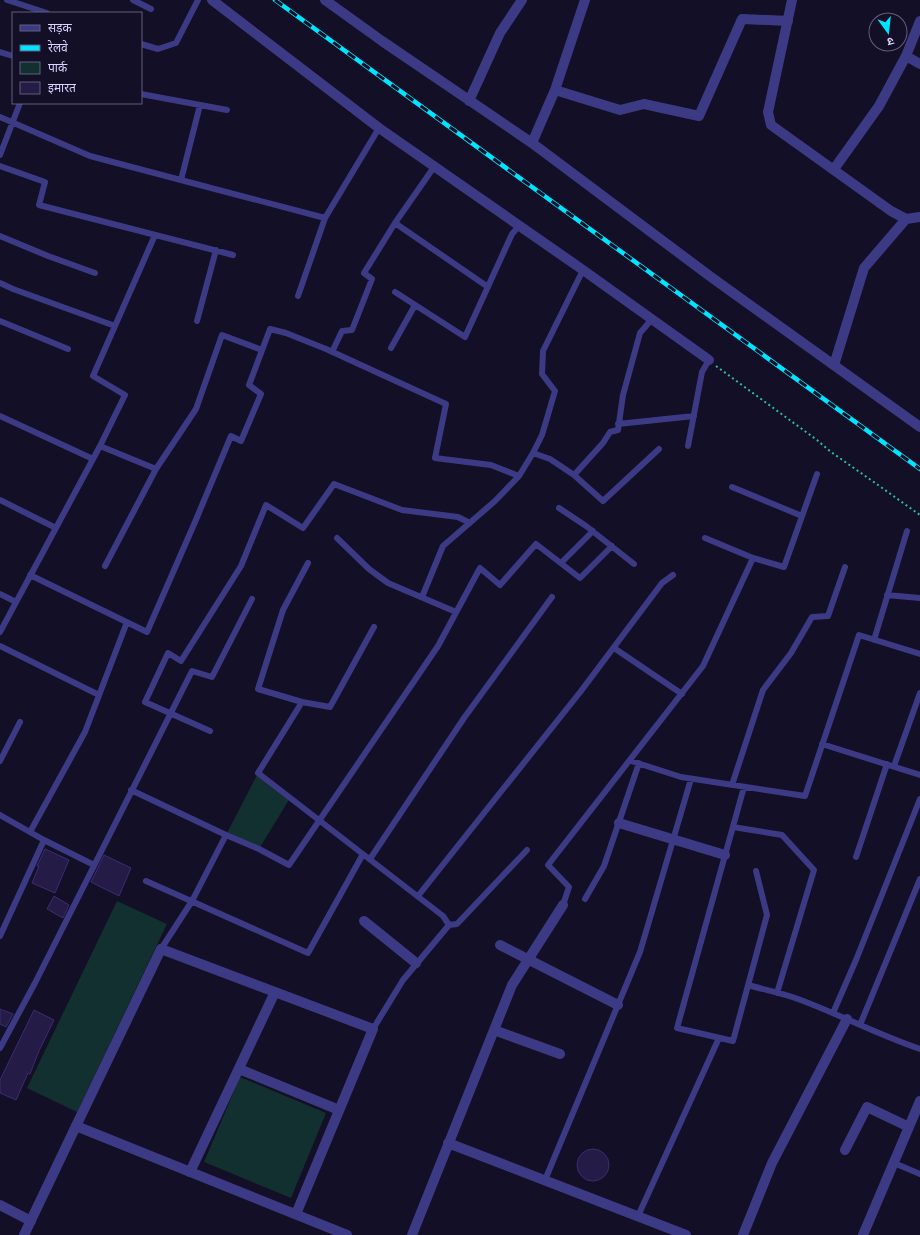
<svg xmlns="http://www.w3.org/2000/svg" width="920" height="1235" viewBox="0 0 920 1235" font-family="'PT Sans','Noto Sans Devanagari',sans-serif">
<rect width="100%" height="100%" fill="#130f26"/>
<!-- green -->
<path fill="#12302f" d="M 258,773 L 290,798 L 259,849 L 226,835 Z
M 117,901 L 167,924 L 77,1112 L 27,1088 Z
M 240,1077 L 326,1113 L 291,1198 L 204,1162 Z"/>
<!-- building -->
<path fill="#241b47" stroke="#3b2d73" d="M 45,849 L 69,860 L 55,893 L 32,883 L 39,866 L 37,866 Z
M 104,855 L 131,868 L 119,896 L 91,882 Z
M 54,896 L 69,905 L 63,918 L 47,909 Z
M 0,1009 L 13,1014 L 6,1027 L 0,1024 Z
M 34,1010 L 54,1020 L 39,1051 L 30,1074 L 28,1073 L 16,1100 L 0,1093 L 0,1080 Z
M577 1165a16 16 0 1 1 32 0a16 16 0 1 1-32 0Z"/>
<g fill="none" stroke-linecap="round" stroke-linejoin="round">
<!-- path -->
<path stroke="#2fb8b0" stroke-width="2" stroke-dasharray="2 3" stroke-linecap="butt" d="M 716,366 L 817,440 L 831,452 L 878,485 L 920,515"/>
<!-- service -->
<path stroke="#3d3a85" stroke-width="6" d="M 7,0 L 47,13
M 133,0 L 151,9
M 141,44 L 158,49 L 176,43 L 198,0
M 0,52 L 13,56
M 141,94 L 227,110
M 0,117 L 90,156 L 325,218
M 0,155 L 20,103
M 0,166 L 45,182 L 39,205 L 233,255
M 181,180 L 200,105
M 395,223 L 488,287
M 0,236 L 48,256 L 95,273
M 0,283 L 13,289 L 115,326
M 395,292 L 465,337 L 512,234 L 520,225
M 298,296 L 325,218 L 379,128
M 0,321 L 68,349
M 197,321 L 216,250
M 391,348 L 415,305
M 332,352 L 342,331 L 352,330 L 372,279 L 364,273 L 395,223 L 434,167
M 0,416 L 93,459
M 618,424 L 694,416
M 100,446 L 125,395 L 93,376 L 155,235
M 688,446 L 702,372 L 709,360
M 533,453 L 550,459 L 574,475 L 603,501 L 659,449
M 574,475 L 603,443 L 610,432 L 618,430 L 623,395 L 640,333 L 652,319
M 732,487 L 802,516
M 0,500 L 56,528
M 559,508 L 586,526 L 634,564
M 337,538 L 369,569 L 388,583 L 456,612
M 705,538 L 753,558 L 784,567 L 817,474
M 308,563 L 283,610 L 258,689 L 302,702 L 330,707 L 374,627
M 561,563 L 593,531
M 105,566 L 156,469 L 196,409 L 222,335 L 262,350
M 30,575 L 147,632 L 195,522 L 231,436 L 241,441 L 261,394 L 249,385 L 270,329 L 286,333 L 326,349 L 446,404 L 435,458 L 491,465 L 519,476
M 0,594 L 16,602
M 887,595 L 920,598
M 422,597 L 443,546 L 495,501 L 519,476 L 533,453 L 542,435 L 555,391 L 542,374 L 543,351 L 583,270
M 0,632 L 100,446 L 156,469
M 874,640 L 907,531
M 0,646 L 99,695
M 614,648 L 682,694
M 302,702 L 258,773 L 443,916 L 449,925
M 210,731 L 145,702 L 168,653 L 181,661 L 241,566 L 266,505 L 303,528 L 334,484 L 402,510 L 458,517 L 470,523
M 822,744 L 920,775
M 0,761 L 20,722
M 631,761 L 681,777 L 805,796 L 859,635 L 920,654
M 894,766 L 920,693
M 732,785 L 763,690 L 791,653 L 812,617 L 828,616 L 845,567
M 744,787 L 677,1028 L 733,1041 L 767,915 L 756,871
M 131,790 L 226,835 L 259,849 L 289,865 L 438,646 L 480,568 L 500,585 L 536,544 L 580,578 L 612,546
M 0,815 L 44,840 L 94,865
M 733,827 L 782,835 L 814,870 L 777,993
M 30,832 L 85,732 L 127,622
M 856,857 L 887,764
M 370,859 L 464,718 L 552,597
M 146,881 L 308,953 L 363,854
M 418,896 L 581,691 L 662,583 L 673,575
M 585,899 L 604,866 L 639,763
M 563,905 L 569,887 L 548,865 L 703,666 L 753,558
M 0,936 L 44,840
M 161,949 L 192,901 L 226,835
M 748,985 C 765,990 782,993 798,999 C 839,1014 878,1035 920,1049
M 833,1013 L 856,960 L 920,799
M 860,1025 L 920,879
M 373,1029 L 403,980 L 449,925 L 457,924 L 527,850
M 0,1048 L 35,983 L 192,671 L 212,677 L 252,599
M 894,1163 L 920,1174
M 545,1180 L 640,952 L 691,779
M 638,1216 L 719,1038"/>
<!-- minor -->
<path stroke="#3d3a85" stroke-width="10" d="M 212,0 L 379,128 L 583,270 L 709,360
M 325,0 L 382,41 L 532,143 L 711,277 L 920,427
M 792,0 L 768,112 L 771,125 L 891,211 L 906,219 L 920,217
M 906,56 L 920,64
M 555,90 L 585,0
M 469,101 L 500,33 L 522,0
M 532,143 L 555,90 L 620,110 L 644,104 L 699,116 L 742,19 L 788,21
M 834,169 L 879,106 L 906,56 L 920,21
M 834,365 L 864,268 L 906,219
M 619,823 L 725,855
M 364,921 L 416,963
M 500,945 L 618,1005
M 494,1030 L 560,1054
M 239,1069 L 339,1110
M 76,1126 L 161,949 L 373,1029 L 296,1214
M 448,1143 L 686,1235
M 845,1150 L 867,1107 L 909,1127
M 190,1172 L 275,992
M 0,1205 L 31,1221
M 412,1235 L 512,985 L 563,905
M 743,1235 L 772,1163 L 847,1019
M 863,1235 L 920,1101"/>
<!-- tertiary -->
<path stroke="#3d3a85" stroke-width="10" d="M 24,1235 L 76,1126 L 347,1235"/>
<!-- rail casing -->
<g stroke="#00e5ff" stroke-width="4.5">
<path id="rail" d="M 275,0 L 920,469"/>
</g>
<!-- rail -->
<use href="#rail" stroke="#130f26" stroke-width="3" stroke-dasharray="9" stroke-linecap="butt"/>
</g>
<!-- legend -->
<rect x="12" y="12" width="130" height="92" fill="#130f26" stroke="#625e7d"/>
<rect x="20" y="25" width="20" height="6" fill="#3d3a85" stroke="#625e7d"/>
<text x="48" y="32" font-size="12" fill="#d9d4ff">सड़क</text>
<rect x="20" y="45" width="20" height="6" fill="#00e5ff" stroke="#625e7d"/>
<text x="48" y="52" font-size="12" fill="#d9d4ff">रेलवे</text>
<rect x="20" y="62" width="20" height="12" fill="#12302f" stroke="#625e7d"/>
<text x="48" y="72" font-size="12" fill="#d9d4ff">पार्क</text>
<rect x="20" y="82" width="20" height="12" fill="#241b47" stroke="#625e7d"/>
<text x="48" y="92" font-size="12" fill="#d9d4ff">इमारत</text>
<!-- north arrow -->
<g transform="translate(888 32) rotate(165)"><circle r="19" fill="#130f26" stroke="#625e7d"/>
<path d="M0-3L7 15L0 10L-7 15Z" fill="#00e5ff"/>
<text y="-6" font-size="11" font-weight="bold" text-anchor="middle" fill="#d9d4ff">उ</text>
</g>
</svg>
